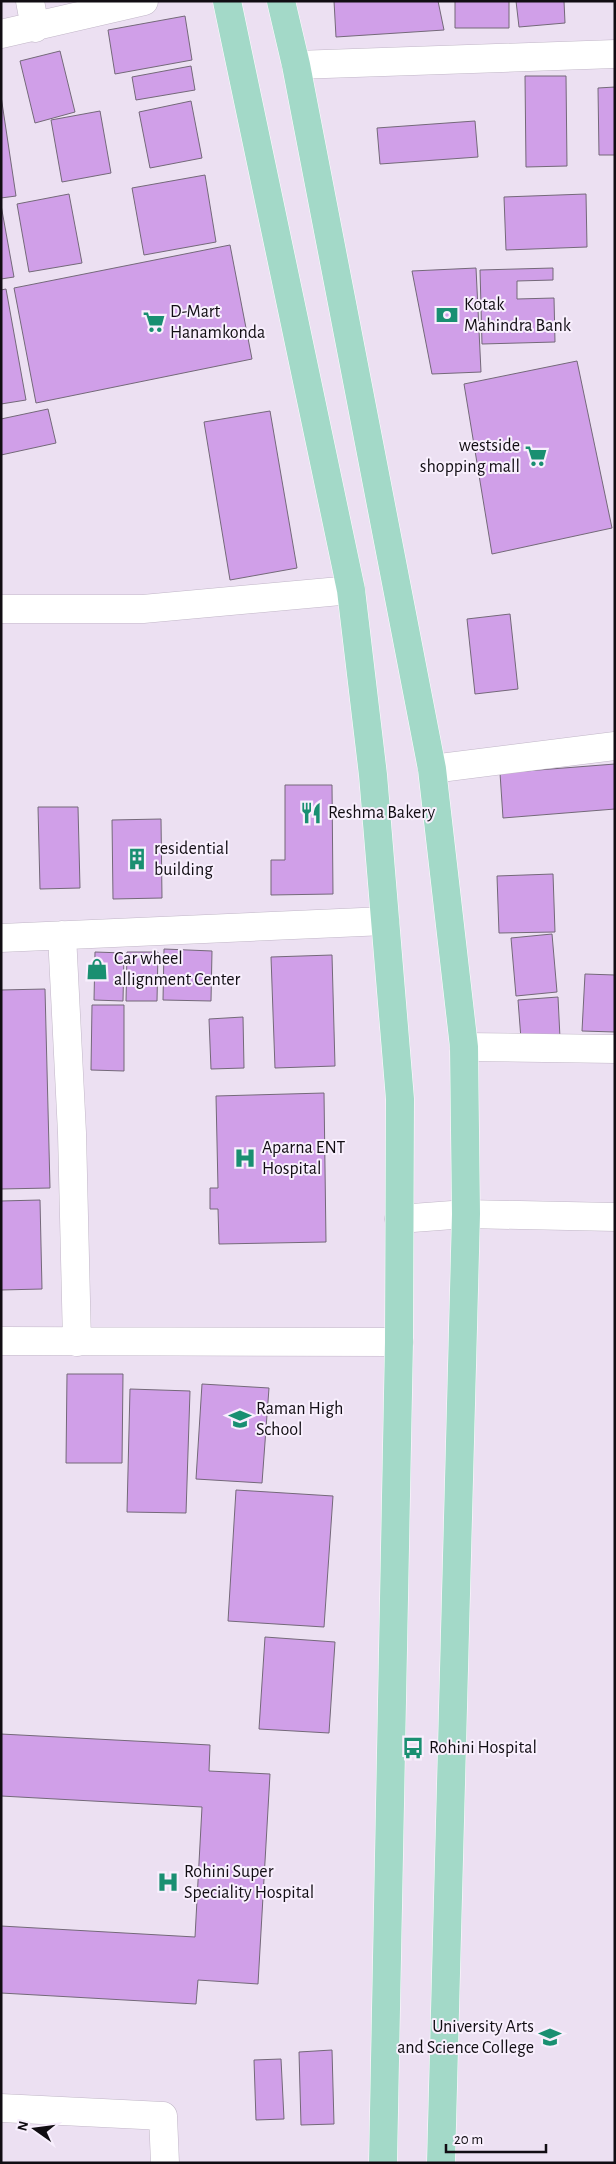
<svg xmlns="http://www.w3.org/2000/svg" width="616" height="2164" viewBox="0 0 616 2164" font-family="'Alegreya Sans',sans-serif">
<rect width="100%" height="100%" fill="#ece0f2"/>
<!-- building -->
<path fill="#d09fe8" stroke="#746979" d="M 334,1 L 438,1 L 444,30 L 336,37 Z
M 455,1 L 509,1 L 509,28 L 455,28 Z
M 516,1 L 564,1 L 565,23 L 519,27 Z
M 185,16 L 192,60 L 115,74 L 108,30 Z
M 60,51 L 75,112 L 35,123 L 20,61 Z
M 191,66 L 195,90 L 136,100 L 132,77 Z
M 525,76 L 566,76 L 567,166 L 526,167 Z
M 615,87 L 615,155 L 599,155 L 598,88 Z
M 1,96 L 16,196 L 1,198 Z
M 191,101 L 202,158 L 150,168 L 139,112 Z
M 100,111 L 111,173 L 62,182 L 51,120 Z
M 475,121 L 478,157 L 380,164 L 377,128 Z
M 205,175 L 216,242 L 144,255 L 132,188 Z
M 69,194 L 82,263 L 29,272 L 17,204 Z
M 586,194 L 587,247 L 506,250 L 504,197 Z
M 1,205 L 14,277 L 1,279 Z
M 230,245 L 252,359 L 36,403 L 14,288 Z
M 476,268 L 481,372 L 432,374 L 412,271 Z
M 553,268 L 553,280 L 517,281 L 517,299 L 554,298 L 555,342 L 482,344 L 480,270 Z
M 6,289 L 26,400 L 1,404 L 1,290 Z
M 577,361 L 612,528 L 492,554 L 464,384 Z
M 48,409 L 56,443 L 1,455 L 1,419 Z
M 270,411 L 297,568 L 230,580 L 204,422 Z
M 510,614 L 518,689 L 475,694 L 467,619 Z
M 615,764 L 615,809 L 503,818 L 500,773 Z
M 285,785 L 332,785 L 333,894 L 271,895 L 271,860 L 285,860 Z
M 38,807 L 78,807 L 80,888 L 40,889 Z
M 161,819 L 162,898 L 113,899 L 112,820 Z
M 553,874 L 555,932 L 499,933 L 497,876 Z
M 552,934 L 557,992 L 516,996 L 511,938 Z
M 164,949 L 212,951 L 211,1001 L 163,1000 Z
M 95,952 L 124,953 L 123,1001 L 94,1000 Z
M 127,952 L 158,952 L 157,1001 L 126,1001 Z
M 332,955 L 335,1066 L 275,1068 L 271,957 Z
M 585,974 L 615,975 L 615,1032 L 582,1031 Z
M 45,989 L 50,1188 L 1,1189 L 1,990 Z
M 558,997 L 560,1038 L 521,1039 L 518,1000 Z
M 92,1005 L 124,1005 L 124,1071 L 91,1070 Z
M 243,1017 L 244,1068 L 211,1069 L 209,1019 Z
M 324,1093 L 326,1242 L 219,1244 L 218,1209 L 210,1209 L 210,1188 L 218,1188 L 216,1096 Z
M 40,1200 L 42,1289 L 1,1290 L 1,1201 Z
M 67,1374 L 123,1374 L 122,1463 L 66,1463 Z
M 202,1384 L 269,1388 L 262,1483 L 196,1479 Z
M 130,1389 L 190,1391 L 186,1513 L 127,1512 Z
M 236,1490 L 333,1496 L 324,1627 L 228,1621 Z
M 265,1637 L 335,1642 L 329,1733 L 259,1729 Z
M 1,1734 L 210,1745 L 209,1771 L 270,1774 L 258,1984 L 198,1980 L 196,2004 L 1,1993 L 1,1926 L 195,1937 L 202,1807 L 1,1796 Z
M 332,2050 L 334,2124 L 301,2125 L 299,2052 Z
M 281,2059 L 284,2119 L 256,2120 L 254,2060 Z"/>
<g fill="none" stroke-linecap="round" stroke-linejoin="round">
<!-- minor casing -->
<g stroke="#c1b6c7" stroke-width="29">
<path id="minor" d="M 30,1 L 35,28
M 1,34 L 144,1
M 296,65 L 615,54
M 1,609 L 143,609 L 351,590
M 432,769 L 615,746
M 62,935 L 72,1133 L 77,1342
M 1,938 L 385,921
M 464,1047 L 615,1049
M 399,1219 L 466,1214 L 615,1217
M 1,1341 L 399,1342
M 1,2108 L 163,2116 L 165,2163"/>
</g>
<!-- major casing -->
<g stroke="#fff" stroke-width="29">
<path id="major" d="M 227,1 L 351,590 L 373,775 L 400,1099 L 399,1342 L 383,2163
M 281,1 L 296,65 L 432,769 L 464,1047 L 466,1214 L 441,2163"/>
</g>
<!-- minor -->
<use href="#minor" stroke="#fff" stroke-width="28"/>
<!-- major -->
<use href="#major" stroke="#a3d9c8" stroke-width="28"/>
</g>
<!-- icons -->
<defs>
<g id="bank-bare" transform="scale(1.725)"><path d="M-6-4H6V4H-6ZM0-2.3a2.3 2.3 0 1 0 0 4.6a2.3 2.3 0 1 0 0-4.6Z" fill="#198f71" stroke="#f8effd" stroke-width="2.5" paint-order="stroke"/></g>
<g id="supermarket-bare" transform="scale(1.725)"><path d="M-6-5.5h2.5l.6 2H6L4.5 2H-2.5L-4.4-4H-6ZM-1.5 3.2a1.3 1.3 0 1 0 .1 0ZM3 3.2a1.3 1.3 0 1 0 .1 0Z" fill="#198f71" stroke="#f8effd" stroke-width="2.5" paint-order="stroke"/></g>
<g id="restaurant-bare" transform="scale(1.725)"><path d="M-5-6h1v4h1v-4h1v4h1v-4h1v5L-1.5 .5V6h-2V.5L-5-1ZM5-6V6H3V1.5H1.5Q1.5-4 5-6Z" fill="#198f71" stroke="#f8effd" stroke-width="2.5" paint-order="stroke"/></g>
<g id="building-bare" transform="scale(1.725)"><path d="M-4-6H4V6H1V3H-1V6H-4ZM-2.5-4.3h1.7v1.8h-1.7ZM.8-4.3h1.7v1.8H.8ZM-2.5-1h1.7V.8h-1.7ZM.8-1h1.7V.8H.8Z" fill="#198f71" stroke="#f8effd" stroke-width="2.5" paint-order="stroke"/></g>
<g id="shop-bare" transform="scale(1.725)"><path d="M-5-2.5h2.3a2.7 3.5 0 0 1 5.4 0H5L5.5 6h-11ZM-1.5-2.5h3a1.5 2.3 0 0 0-3 0Z" fill="#198f71" stroke="#f8effd" stroke-width="2.5" paint-order="stroke"/></g>
<g id="hospital-bare" transform="scale(1.725)"><path d="M-5-5h3v3.5h4V-5h3V5h-3V1.5h-4V5h-3Z" fill="#198f71" stroke="#f8effd" stroke-width="2.5" paint-order="stroke"/></g>
<g id="school-bare" transform="scale(1.725)"><path d="M0-5L7-2L0 1L-7-2ZM-4 1L0 2.5L4 1V4Q0 6-4 4Z" fill="#198f71" stroke="#f8effd" stroke-width="2.5" paint-order="stroke"/></g>
<g id="bus-bare" transform="scale(1.725)"><path d="M-5-6H5V4H4V6H2V4H-2V6H-4V4H-5ZM-3.5-4V0h7V-4ZM-3.5 1.2v1.5H-2V1.2ZM2 1.2v1.5H3.5V1.2Z" fill="#198f71" stroke="#f8effd" stroke-width="2.5" paint-order="stroke"/></g>
<g id="university-bare" transform="scale(1.725)"><path d="M0-5L7-2L0 1L-7-2ZM-4 1L0 2.5L4 1V4Q0 6-4 4Z" fill="#198f71" stroke="#f8effd" stroke-width="2.5" paint-order="stroke"/></g>
</defs>
<g fill-rule="evenodd">
<use href="#bank-bare" x="447" y="315"/>
<use href="#supermarket-bare" x="154" y="322"/>
<use href="#supermarket-bare" x="536" y="456"/>
<use href="#restaurant-bare" x="311" y="813"/>
<use href="#building-bare" x="137" y="859"/>
<use href="#shop-bare" x="97" y="969"/>
<use href="#hospital-bare" x="245" y="1158"/>
<use href="#school-bare" x="240" y="1419"/>
<use href="#bus-bare" x="413" y="1748"/>
<use href="#hospital-bare" x="168" y="1882"/>
<use href="#university-bare" x="550" y="2037"/>
</g>
<g text-anchor="middle" dominant-baseline="central" stroke-width="4" stroke-linejoin="round" paint-order="stroke">
<!-- poi labels -->
<g font-size="18" fill="#110d13" stroke="#f8effd" text-anchor="start">
<text x="464" y="305">Kotak<tspan x="464" dy="21">Mahindra Bank</tspan></text>
<text x="170" y="312">D-Mart<tspan x="170" dy="21">Hanamkonda</tspan></text>
<text x="520" y="446" text-anchor="end">westside<tspan x="520" dy="21">shopping mall</tspan></text>
<text x="328" y="813">Reshma Bakery</text>
<text x="154" y="849">residential<tspan x="154" dy="21">building</tspan></text>
<text x="114" y="959">Car wheel<tspan x="114" dy="21">allignment Center</tspan></text>
<text x="262" y="1148">Aparna ENT<tspan x="262" dy="21">Hospital</tspan></text>
<text x="256" y="1409">Raman High<tspan x="256" dy="21">School</tspan></text>
<text x="429" y="1748">Rohini Hospital</text>
<text x="184" y="1872">Rohini Super<tspan x="184" dy="21">Speciality Hospital</tspan></text>
<text x="534" y="2027" text-anchor="end">University Arts<tspan x="534" dy="21">and Science College</tspan></text>
</g>
</g>
<!-- border -->
<rect width="616" height="2164" fill="none" stroke="#110d13" stroke-width="5"/>
<!-- north arrow -->
<g transform="translate(35 2129) rotate(284)" stroke="#f8effd" stroke-width="4" paint-order="stroke">
<path d="M0-4L9 19L0 12L-9 19Z" fill="#110d13"/>
<text y="-8" font-size="14" font-weight="bold" text-anchor="middle" fill="#110d13">N</text>
</g>
<!-- scale -->
<path d="M446 2144v8h100v-8" fill="none" stroke="#110d13" stroke-width="2.5"/>
<text x="454" y="2144" font-size="15" fill="#110d13" stroke="#f8effd" stroke-width="4" paint-order="stroke">20 m</text>
</svg>
